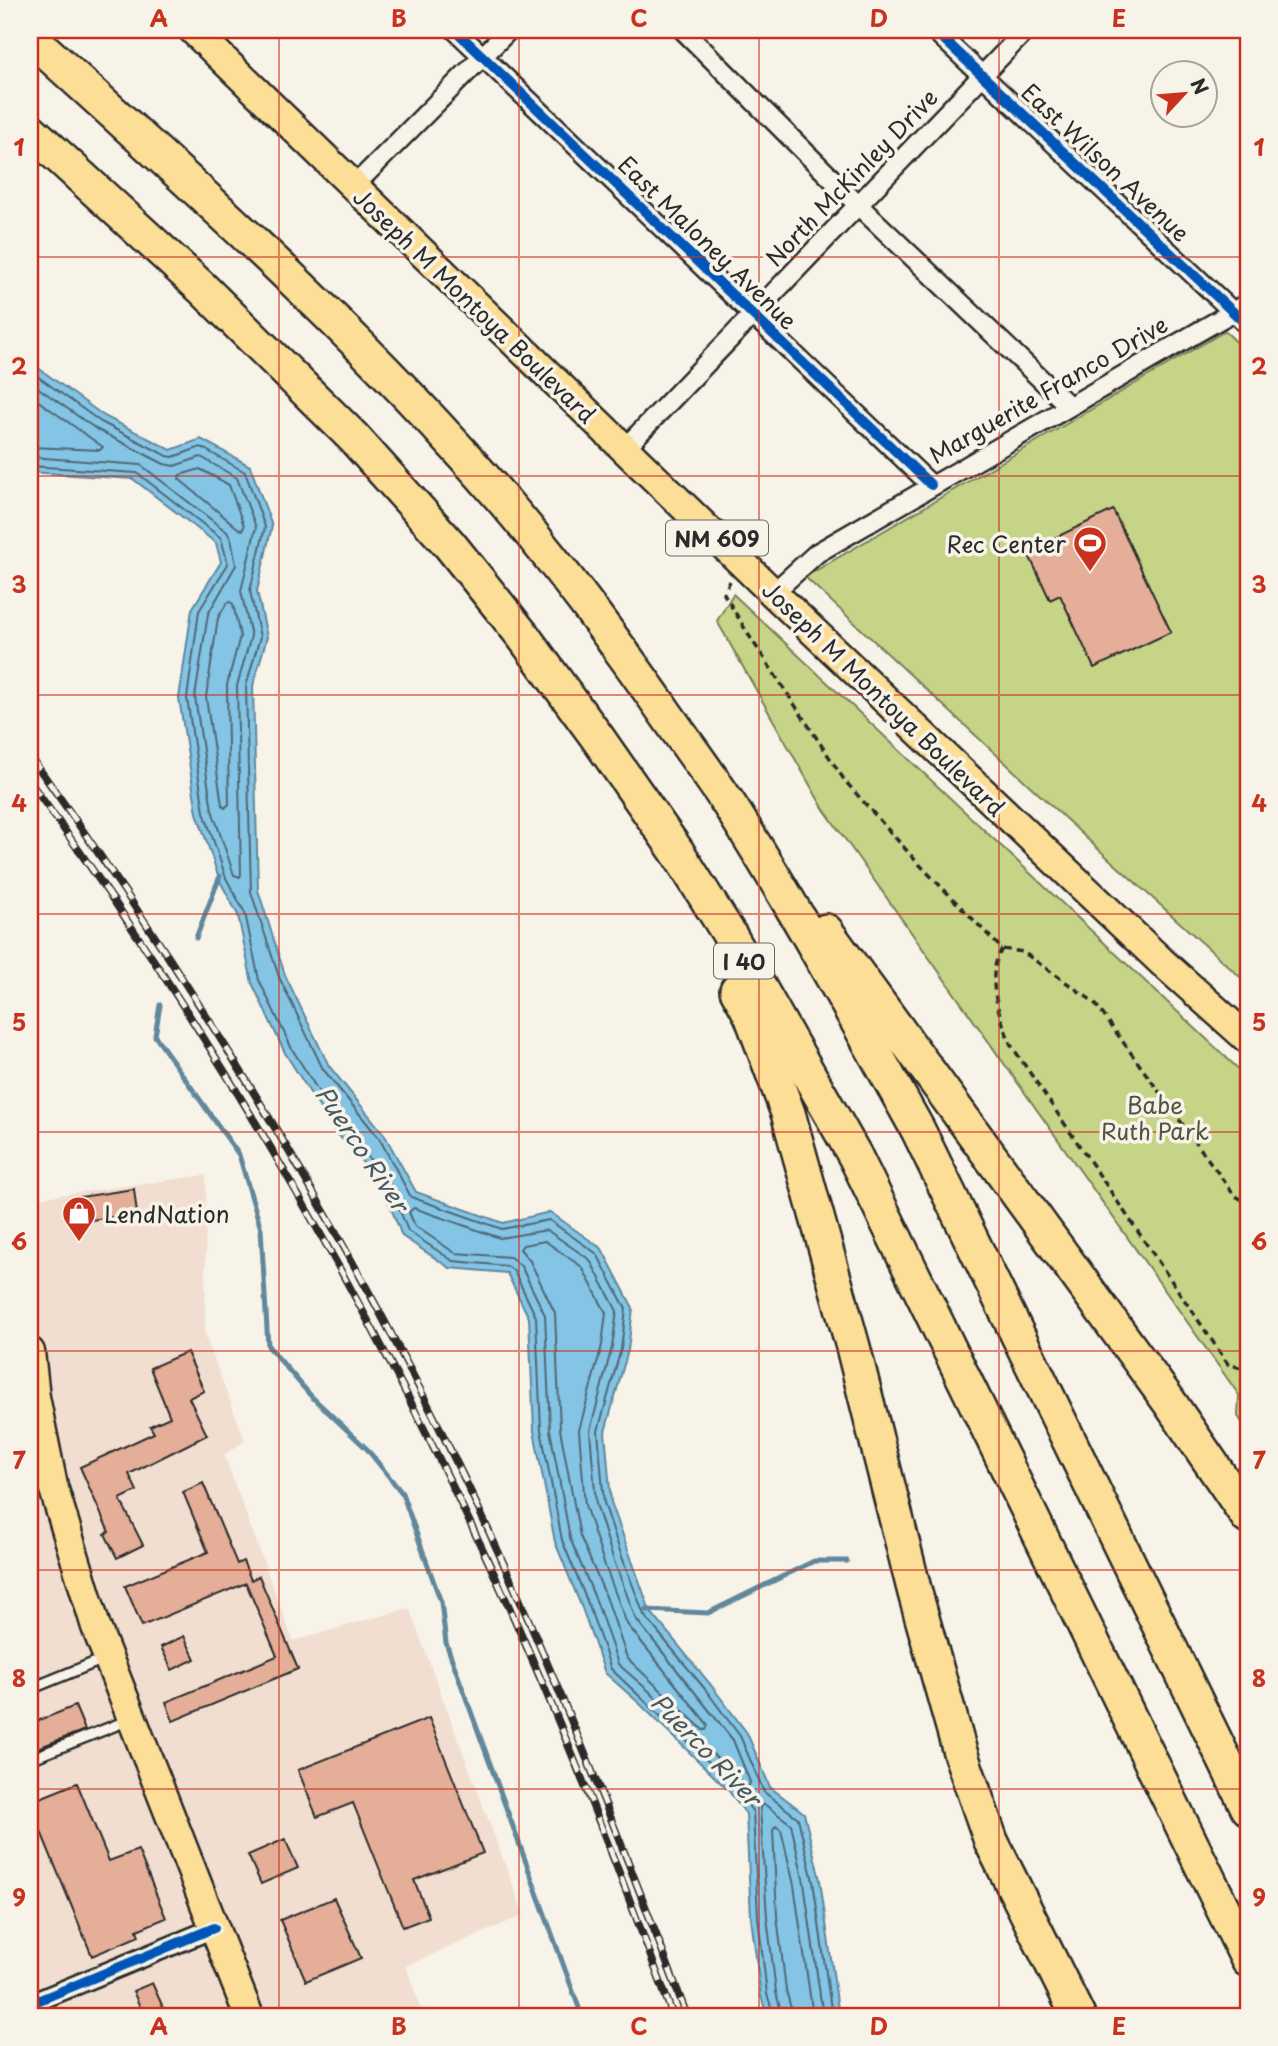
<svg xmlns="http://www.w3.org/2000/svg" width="1278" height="2046" viewBox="0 0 1278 2046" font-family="'Playpen Sans',sans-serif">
<rect width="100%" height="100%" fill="#f7f3e8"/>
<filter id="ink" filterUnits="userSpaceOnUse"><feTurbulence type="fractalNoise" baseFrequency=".0143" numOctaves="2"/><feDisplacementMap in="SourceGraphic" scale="14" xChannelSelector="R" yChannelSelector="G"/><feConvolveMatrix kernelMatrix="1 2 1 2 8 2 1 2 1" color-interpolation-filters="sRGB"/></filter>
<g filter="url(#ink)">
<!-- built -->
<path fill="#f1ded0" d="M 206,1175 L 205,1335 L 245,1441 L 224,1455 L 293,1641 L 409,1608 L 524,1915 L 406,1966 L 423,2016 L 30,2016 L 30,1199 Z"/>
<!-- green -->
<path fill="#c5d487" stroke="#788059" stroke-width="2" d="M 1225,331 L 1248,353 L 1248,984 L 1097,848 L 805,577 Z
M 733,594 L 1248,1078 L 1248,1432 L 1238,1416 L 1239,1395 L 823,808 L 717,621 Z"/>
<!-- water -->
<path fill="#84c4e5" stroke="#60879b" stroke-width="2" d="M 30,362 L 104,416 L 171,450 L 201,439 L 250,466 L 272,526 L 257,591 L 267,637 L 253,686 L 258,890 L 285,975 L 329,1066 L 384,1134 L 416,1192 L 503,1223 L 550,1212 L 602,1249 L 633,1308 L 628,1350 L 605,1432 L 611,1502 L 650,1611 L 711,1685 L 747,1733 L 770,1787 L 804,1813 L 820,1880 L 839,2016 L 767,2016 L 761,1996 L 751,1918 L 746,1814 L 728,1790 L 639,1703 L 605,1673 L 582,1608 L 555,1542 L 534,1431 L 529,1318 L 507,1273 L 450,1268 L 402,1236 L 381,1183 L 333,1129 L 285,1053 L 252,983 L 238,915 L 220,881 L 197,813 L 179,698 L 192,609 L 221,562 L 216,543 L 133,479 L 30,472 Z"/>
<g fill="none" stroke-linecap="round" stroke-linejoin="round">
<!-- shore -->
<path stroke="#4f6875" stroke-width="2" d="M 30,371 L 101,422 L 167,456 L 173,457 L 201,447 L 245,472 L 265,527 L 250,591 L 260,637 L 246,686 L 251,892 L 279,977 L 323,1069 L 379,1138 L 411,1197 L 502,1229 L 549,1220 L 597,1254 L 626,1309 L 621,1349 L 598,1431 L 604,1503 L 622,1557 L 644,1615 L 705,1689 L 740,1736 L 764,1792 L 798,1818 L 813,1881 L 832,2016
M 30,382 L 96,429 L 164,464 L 174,466 L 201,457 L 237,478 L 256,527 L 241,591 L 251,636 L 237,686 L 241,874 L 240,877 L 234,875 L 212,810 L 195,697 L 208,614 L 236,565 L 231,539 L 227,532 L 141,465 L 30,457
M 30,395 L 103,447 L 100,450 L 30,447
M 30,466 L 137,473 L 221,538 L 228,564 L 199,611 L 187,698 L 204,812 L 226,878 L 245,913 L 259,980 L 292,1049 L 339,1124 L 388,1180 L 408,1231 L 453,1261 L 507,1266 L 514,1271 L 536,1317 L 541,1430 L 562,1540 L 589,1606 L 611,1669 L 733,1785 L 753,1812 L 758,1917 L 767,1994 L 774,2016
M 200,469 L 229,485 L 244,526 L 243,530 L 239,529 L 179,479 L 180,475 Z
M 230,602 L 233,604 L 240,636 L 227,685 L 229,804 L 225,808 L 222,805 L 206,697 L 218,618 L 227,603 Z
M 414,1208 L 500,1238 L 547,1230 L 590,1260 L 617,1311 L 612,1347 L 590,1431 L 596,1504 L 614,1561 L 636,1619 L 733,1740 L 750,1782 L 749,1786 L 745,1786 L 649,1691 L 618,1664 L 597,1603 L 570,1538 L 550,1430 L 545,1315 L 521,1266 L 510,1257 L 455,1253 L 415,1226 L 409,1212 Z
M 545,1241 L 582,1267 L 606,1313 L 602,1345 L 579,1430 L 585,1505 L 604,1563 L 627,1624 L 708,1725 L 706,1730 L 703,1730 L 627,1658 L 607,1599 L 580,1536 L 560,1429 L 555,1313 L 530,1261 L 520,1249 L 523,1245 Z
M 782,2016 L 776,1992 L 767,1917 L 760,1807 L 764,1804 L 791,1824 L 804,1883 L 823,2016
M 793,2016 L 786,1990 L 777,1916 L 773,1830 L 776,1826 L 781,1830 L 794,1885 L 813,2016"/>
<!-- stream -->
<path stroke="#60879b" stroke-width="5" d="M 196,938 L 220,876
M 160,1005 L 155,1036 L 239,1155 L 261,1229 L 268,1346 L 311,1396 L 367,1449 L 402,1493 L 441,1602 L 446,1643 L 582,2016
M 646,1610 L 708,1613 L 814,1561 L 847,1561"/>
</g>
<!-- building -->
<path fill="#e4ae98" stroke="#2b2b2b" stroke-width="2" d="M 1113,510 L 1171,632 L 1094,668 L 1060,595 L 1050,600 L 1027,551 Z
M 134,1189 L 137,1214 L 84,1221 L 80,1197 Z
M 187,1352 L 204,1391 L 189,1398 L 207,1435 L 129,1474 L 137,1491 L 120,1499 L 143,1545 L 117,1558 L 105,1534 L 109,1532 L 80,1467 L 154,1433 L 150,1426 L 170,1417 L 150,1368 Z
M 203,1483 L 237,1564 L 243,1561 L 251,1580 L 259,1576 L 298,1669 L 173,1721 L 166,1702 L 277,1656 L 246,1583 L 142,1626 L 125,1586 L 208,1552 L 183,1492 Z
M 184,1636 L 195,1659 L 172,1670 L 161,1647 Z
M 75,1706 L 85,1730 L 35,1749 L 30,1735 L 30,1724 Z
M 429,1718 L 483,1853 L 414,1880 L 429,1917 L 403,1927 L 353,1803 L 317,1817 L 298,1770 Z
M 77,1783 L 109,1861 L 138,1850 L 166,1918 L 137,1930 L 139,1936 L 92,1956 L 30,1805 L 30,1802 Z
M 285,1839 L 298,1868 L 261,1884 L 248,1855 Z
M 334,1898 L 361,1958 L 306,1981 L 280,1920 Z
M 152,1983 L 167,2016 L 144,2016 L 133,1991 Z"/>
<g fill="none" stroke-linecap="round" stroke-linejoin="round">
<!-- lane casing -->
<g stroke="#2b2b2b" stroke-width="14">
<path id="lane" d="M 30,1689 L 106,1658
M 30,1759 L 129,1720"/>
</g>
<!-- street casing -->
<g stroke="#2b2b2b" stroke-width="23">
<path id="street" d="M 455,30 L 931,485
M 683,30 L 858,205 L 1069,406
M 934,30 L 1248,326
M 353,187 L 509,30
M 625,448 L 1026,30
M 773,593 L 817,553 L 1248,303
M 30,2004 L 214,1928"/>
</g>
<!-- primary casing -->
<g stroke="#2b2b2b" stroke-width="33">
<path id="primary" d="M 193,30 L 773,593 L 1163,963 L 1248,1039
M 30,1352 L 35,1397 L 53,1486 L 96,1627 L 249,2016"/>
</g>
<!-- highway casing -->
<g stroke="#2b2b2b" stroke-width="38">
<path id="highway" d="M 30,37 C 193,186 359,332 503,500 C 565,572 621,649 675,727 C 694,754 714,781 732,809 C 798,913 858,1022 918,1130 L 1248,1808
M 30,130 L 202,288 L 353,437 L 450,545 L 523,636 L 597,737 L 678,853 L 729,934 L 855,1156 L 1248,1960
M 826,931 L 1168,1400 L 1248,1517
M 737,990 L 751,1015 L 788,1113 L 853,1347 L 915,1593 L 960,1752 L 991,1841 L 1078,2016"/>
</g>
<!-- path -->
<path stroke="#2b2b2b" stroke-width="3.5" stroke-dasharray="7 5" stroke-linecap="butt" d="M 730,581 L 724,594 L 750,637 L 845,781 L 916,861 L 1002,949 L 1023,952 L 1094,1002 L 1234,1195 L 1248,1203
M 1002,949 C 984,977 1000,1017 1011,1045 L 1228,1364 L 1248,1370"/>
<!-- lane -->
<use href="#lane" stroke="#f7f3e8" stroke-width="9"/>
<!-- street -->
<use href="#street" stroke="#f7f3e8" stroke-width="18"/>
<!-- primary -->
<use href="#primary" stroke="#fdde96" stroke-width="28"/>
<!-- highway -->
<use href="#highway" stroke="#fdde96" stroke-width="33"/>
<!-- rail casing -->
<g stroke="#2b2b2b" stroke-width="8">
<path id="rail" d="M 30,756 C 195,985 343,1226 465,1480 C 548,1655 619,1835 687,2016
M 30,782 C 213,1033 370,1303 500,1587 C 564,1727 620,1872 673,2016"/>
</g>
<!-- rail -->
<use href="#rail" stroke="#f7f3e8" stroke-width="5" stroke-dasharray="16" stroke-linecap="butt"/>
<!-- cycleway casing -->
<g stroke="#f7f3e8" stroke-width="15">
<path id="cycleway" d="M 455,30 L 931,485
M 934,30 L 1248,326
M 30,2004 L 214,1928"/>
</g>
<!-- cycleway -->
<use href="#cycleway" stroke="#0057b8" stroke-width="10"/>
</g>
</g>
<!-- grid -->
<path fill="none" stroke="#c8321e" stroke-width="2" stroke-opacity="0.55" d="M 279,30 L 279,2016M 519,30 L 519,2016M 759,30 L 759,2016M 999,30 L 999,2016M 30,257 L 1248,257M 30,476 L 1248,476M 30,695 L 1248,695M 30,914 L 1248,914M 30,1132 L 1248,1132M 30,1351 L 1248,1351M 30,1570 L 1248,1570M 30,1789 L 1248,1789"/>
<!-- icons -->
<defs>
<g id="stadium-pin" transform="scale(1.75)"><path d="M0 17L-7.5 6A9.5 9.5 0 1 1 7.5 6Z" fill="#c8321e" stroke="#f7f3e8"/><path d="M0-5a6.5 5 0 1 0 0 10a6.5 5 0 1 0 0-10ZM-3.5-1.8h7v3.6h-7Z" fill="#fff"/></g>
<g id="shop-pin" transform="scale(1.75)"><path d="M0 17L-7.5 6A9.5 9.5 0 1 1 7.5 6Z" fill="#c8321e" stroke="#f7f3e8"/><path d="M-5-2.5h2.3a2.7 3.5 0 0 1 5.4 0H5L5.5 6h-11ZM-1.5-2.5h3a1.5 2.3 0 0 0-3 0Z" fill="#fff"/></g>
</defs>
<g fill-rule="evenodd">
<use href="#stadium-pin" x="1090" y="543"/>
<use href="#shop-pin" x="79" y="1213"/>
</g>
<g text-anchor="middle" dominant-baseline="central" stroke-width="7" stroke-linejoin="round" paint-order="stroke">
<!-- shield labels -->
<g fill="#f7f3e8" stroke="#686764" stroke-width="2">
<rect x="666" y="520.5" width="102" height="35" rx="5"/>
<rect x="714" y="943.5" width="60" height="35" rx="5"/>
</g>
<g font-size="21" font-weight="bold" fill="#2b2b2b">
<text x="717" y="538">NM 609</text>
<text x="744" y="961">I 40</text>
</g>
<!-- street labels -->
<g font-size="23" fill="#2b2b2b" stroke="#f7f3e8">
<text transform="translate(1106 162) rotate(43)">East Wilson Avenue</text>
<text transform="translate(851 177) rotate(-46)">North McKinley Drive</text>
<text transform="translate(708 242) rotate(44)">East Maloney Avenue</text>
<text transform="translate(475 305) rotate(44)">Joseph M Montoya Boulevard</text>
<text transform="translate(1048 389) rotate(-30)">Marguerite Franco Drive</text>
<text transform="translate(884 698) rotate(44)">Joseph M Montoya Boulevard</text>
</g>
<!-- poi labels -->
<g font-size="23" fill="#2b2b2b" stroke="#f7f3e8" text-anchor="end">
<text x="1066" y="543">Rec Center</text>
<text x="104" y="1213" text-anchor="start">LendNation</text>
</g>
<!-- park labels -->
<g font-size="23" fill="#525542" stroke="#f7f3e8">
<text x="1155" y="1104">Babe<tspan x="1155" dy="26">Ruth Park</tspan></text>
</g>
<!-- water labels -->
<g font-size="24" font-style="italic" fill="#465963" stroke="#f7f3e8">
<text transform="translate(363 1148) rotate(56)">Puerco River</text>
<text transform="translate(707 1749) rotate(46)">Puerco River</text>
</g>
</g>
<!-- margin -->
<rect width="1278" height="2046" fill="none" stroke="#f7f3e8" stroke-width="77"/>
<!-- north arrow -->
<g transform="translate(1184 94) rotate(64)"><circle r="33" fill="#f7f3e8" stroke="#a5a39c" stroke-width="2"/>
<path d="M0-5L12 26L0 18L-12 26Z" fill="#c8321e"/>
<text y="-10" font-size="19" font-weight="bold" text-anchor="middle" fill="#2b2b2b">N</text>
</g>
<rect x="38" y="38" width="1202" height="1970" fill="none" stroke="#c8321e" stroke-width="2.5"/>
<g font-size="23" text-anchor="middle" font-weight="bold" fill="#c8321e">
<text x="159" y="27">A</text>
<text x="399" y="27">B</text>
<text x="639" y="27">C</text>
<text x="879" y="27">D</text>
<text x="1119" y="27">E</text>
<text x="19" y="156">1</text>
<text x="1259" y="156">1</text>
<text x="19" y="375">2</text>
<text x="1259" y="375">2</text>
<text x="19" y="593">3</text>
<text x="1259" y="593">3</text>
<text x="19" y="812">4</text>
<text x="1259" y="812">4</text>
<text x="19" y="1031">5</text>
<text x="1259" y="1031">5</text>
<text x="19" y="1250">6</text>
<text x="1259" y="1250">6</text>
<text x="19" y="1469">7</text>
<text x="1259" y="1469">7</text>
<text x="19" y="1687">8</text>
<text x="1259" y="1687">8</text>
<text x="19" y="1906">9</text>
<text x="1259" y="1906">9</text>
<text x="159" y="2035">A</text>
<text x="399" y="2035">B</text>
<text x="639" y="2035">C</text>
<text x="879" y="2035">D</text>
<text x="1119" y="2035">E</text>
</g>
</svg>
